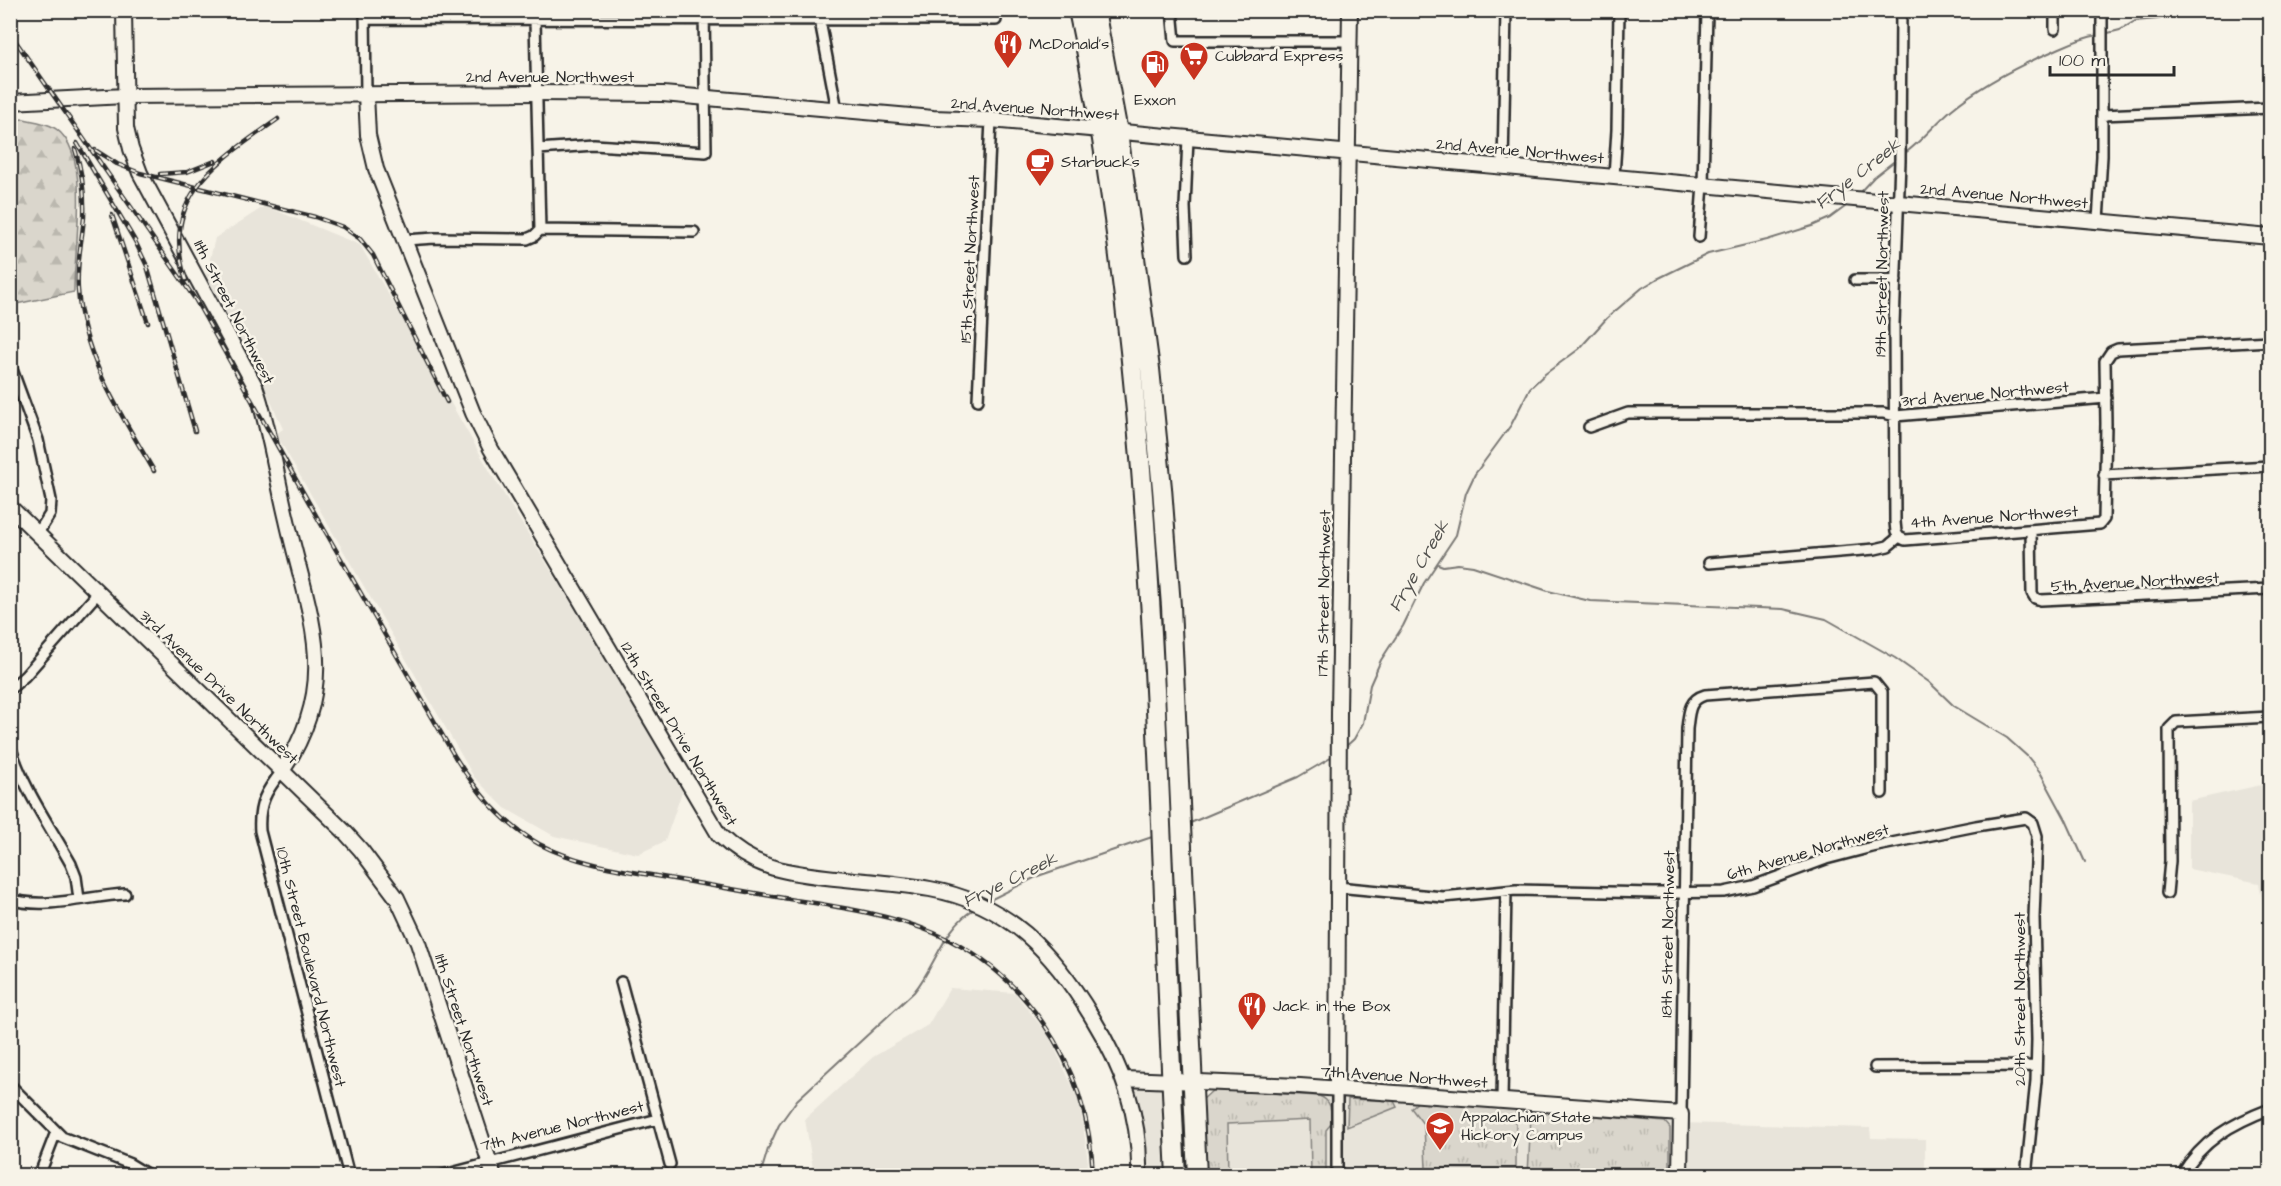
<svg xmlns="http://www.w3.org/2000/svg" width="2281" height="1186" viewBox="0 0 2281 1186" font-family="'Architects Daughter',sans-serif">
<defs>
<pattern id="grass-tufts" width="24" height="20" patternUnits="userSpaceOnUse" patternTransform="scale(1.5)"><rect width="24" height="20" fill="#dad6cc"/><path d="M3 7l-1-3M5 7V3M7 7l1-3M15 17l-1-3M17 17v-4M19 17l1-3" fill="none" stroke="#bbb8af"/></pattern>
<pattern id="forest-firs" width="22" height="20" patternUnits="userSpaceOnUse" patternTransform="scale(1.5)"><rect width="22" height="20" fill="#dad6cc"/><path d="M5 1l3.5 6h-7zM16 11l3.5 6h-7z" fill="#bbb8af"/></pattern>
</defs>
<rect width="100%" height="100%" fill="#f7f3e8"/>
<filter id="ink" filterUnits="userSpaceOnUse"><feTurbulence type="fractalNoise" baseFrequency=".0167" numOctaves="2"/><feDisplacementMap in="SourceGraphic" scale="12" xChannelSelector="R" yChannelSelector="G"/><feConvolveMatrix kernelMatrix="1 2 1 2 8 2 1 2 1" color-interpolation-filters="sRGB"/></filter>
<g filter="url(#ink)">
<!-- built -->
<path fill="#e8e4da" d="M 265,206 L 360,245 L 495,480 L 684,786 L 665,841 L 638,854 L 554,836 L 505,808 L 474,777 L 276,434 L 283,429 L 258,372 L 206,275 L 215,238 Z
M 2270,783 L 2270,925 L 2266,922 L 2259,883 L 2189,869 L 2189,801 Z
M 950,988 L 1015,993 L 1049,1036 L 1080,1103 L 1088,1162 L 1086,1175 L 831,1176 L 830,1168 L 814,1175 L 805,1119 L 873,1057 L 928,1025 Z
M 1125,1079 L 1171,1080 L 1176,1175 L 1139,1175 Z
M 1213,1090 L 1462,1103 L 1665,1118 L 1672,1121 L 1676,1127 L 1675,1175 L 1205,1175 L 1202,1100 Z
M 1681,1123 L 1870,1128 L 1871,1138 L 1925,1139 L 1925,1175 L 1680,1176 Z"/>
<!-- grass -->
<path fill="url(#grass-tufts)" stroke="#82807c" stroke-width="1.5" d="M 1213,1090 L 1319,1096 C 1333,1101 1331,1112 1331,1124 L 1326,1130 L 1326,1175 L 1311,1175 L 1310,1120 L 1227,1124 L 1228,1175 L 1205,1175 L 1202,1100 Z
M 1348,1099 L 1394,1101 L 1397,1107 L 1347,1127 Z
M 1419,1101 L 1516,1109 L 1516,1169 L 1426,1168 L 1424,1125 L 1411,1108 Z
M 1537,1111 L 1665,1122 L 1670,1128 L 1670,1175 L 1528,1175 L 1531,1115 Z"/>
<!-- forest -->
<path fill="url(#forest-firs)" stroke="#82807c" stroke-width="1.5" d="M 24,119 C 32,121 43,122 51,126 C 95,146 73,252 74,292 L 11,305 L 11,120 Z"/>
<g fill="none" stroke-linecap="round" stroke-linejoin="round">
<!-- stream -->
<path stroke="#7a7874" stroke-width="2" d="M 2104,34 L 2120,30 L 2135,21 L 2158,19 L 2189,10
M 1904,154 C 1922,141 1935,124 1951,110 C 1981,85 2016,67 2051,52 C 2067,45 2080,38 2098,35
M 1859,193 L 1874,177 L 1897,159
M 1438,564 L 1443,566 L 1458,564 L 1473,566 L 1548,591 L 1590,601 L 1783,609 L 1826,619 L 1895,658 L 1929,682 L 1954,706 L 2007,738 L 2028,757 L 2040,772 L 2066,820 L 2085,862
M 1343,749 L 1354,739 L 1363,723 L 1370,685 L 1381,660 L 1403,626 L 1424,583 L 1456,535 L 1466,493 L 1475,474 L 1511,425 L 1530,388 L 1545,374 L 1579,349 L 1607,318 L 1642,288 L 1657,279 L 1708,254 L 1767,240 L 1812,226 L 1830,218 L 1849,204
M 1188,824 L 1298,777 L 1334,756
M 986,902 L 1038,876 L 1155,836
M 760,1176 L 768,1149 L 779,1125 L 797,1100 L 914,992 C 937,964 943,927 976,908"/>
<!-- street casing -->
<g stroke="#2b2b2b" stroke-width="14">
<path id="street" d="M 365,10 L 366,94
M 1172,10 L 1175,41 L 1349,41
M 2055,10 L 2055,29
M 365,19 C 575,21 785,20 996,20
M 535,20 L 540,230
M 820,21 L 837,110
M 2102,115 L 2270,108
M 538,149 L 594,145 L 706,152 L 704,10
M 1503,166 L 1506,10
M 1614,176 L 1617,130 L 1619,10
M 2098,221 L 2102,156 L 2102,10
M 1699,237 L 1703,185 L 1707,10
M 405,240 L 435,238 L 527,239 L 534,236 L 540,230 L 694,232
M 1187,255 L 1185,207 L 1188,138
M 1855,280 L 1896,280
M 10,364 L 38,440 L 51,500 L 50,514 L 38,533
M 978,400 L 991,120
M 1589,427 L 1628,413 L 1883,413 L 1895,416 L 2106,398
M 2104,475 L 2270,466
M 2031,530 L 2032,593 L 2035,598 L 2041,600 L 2270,589
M 1899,537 L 1905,540 L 1943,537 L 2100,524 L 2104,519 L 2106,424 L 2105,361 L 2111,352 L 2118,349 L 2270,341
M 1899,537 L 1896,532 L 1895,522 L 1894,324 L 1900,161 L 1901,10
M 1709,563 L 1875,549 L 1888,546 L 1899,537
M 10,689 L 25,676 L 98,593
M 10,745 C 22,787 50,826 71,864 L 76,877 L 79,899
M 282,771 C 266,791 258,804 260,831 L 349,1176
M 1337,887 L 1443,897 L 1516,890 L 1652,893 L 1724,892 L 1753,886 L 1826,859 L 1872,847 L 1976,826 L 2026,818 L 2033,823 L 2037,836 L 2034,918 L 2037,1040 L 2036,1081 L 2026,1176
M 2167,893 L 2170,861 L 2169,729 L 2176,722 L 2270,717
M 10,899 C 43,910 90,896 125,894
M 621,982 L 670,1164
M 1875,1067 L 2036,1066
M 10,1085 L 62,1137 L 130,1164 L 150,1176
M 1337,1089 L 1337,1176
M 1502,1100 L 1506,891
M 1681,1114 L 1687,729 C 1689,714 1688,700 1705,695 L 1874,682 L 1882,692 L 1882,793
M 39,1176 L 56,1132
M 440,1176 L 658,1119
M 2181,1176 C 2202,1140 2233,1123 2270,1109"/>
</g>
<!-- secondary casing -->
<g stroke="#2b2b2b" stroke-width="18">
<path id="secondary" d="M 124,10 L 126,128 L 131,149 L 140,173 L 255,386 C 270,429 276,475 287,520 C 308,614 343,681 282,771
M 366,94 L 368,135 L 376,169 L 473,413 L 491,449 L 719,835 C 752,867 782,872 826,877 C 861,881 896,883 930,889 C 1008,903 1053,952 1092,1017 C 1122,1066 1141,1117 1139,1176
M 10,102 L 125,96 L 536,93 L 663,94 L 933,118 L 991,120 L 2270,237
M 10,507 L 344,831 L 361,850 L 397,898 L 418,943 L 494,1176
M 1125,1079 L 1300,1086 L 1681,1114 L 1680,1176
M 1337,1089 L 1339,713 L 1350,10"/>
</g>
<!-- highway casing -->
<g stroke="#2b2b2b" stroke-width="22">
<path id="highway" d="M 1078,10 C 1158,391 1156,789 1176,1176
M 1095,10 L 1118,132 L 1150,369 L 1162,488 L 1171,606 L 1197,1176"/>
</g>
<!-- street -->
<use href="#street" stroke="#f7f3e8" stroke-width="9"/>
<!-- secondary -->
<use href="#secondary" stroke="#f7f3e8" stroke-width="14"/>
<!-- highway -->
<use href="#highway" stroke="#f7f3e8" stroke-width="18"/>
<!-- rail casing -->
<g stroke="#2b2b2b" stroke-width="4.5">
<path id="rail" d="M 10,33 L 195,299 L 317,517 L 455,757 C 477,792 502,823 539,844 C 576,863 616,869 656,876 C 703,884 749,892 795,900 C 899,916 979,931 1043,1023 C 1075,1069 1091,1120 1093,1176
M 77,143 L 135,241 L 147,266 L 195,431
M 75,149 C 82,171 85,194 84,217 C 82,241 76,265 78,290 C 83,358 121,414 154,471
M 95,150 L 117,164 L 140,173 L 315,217 L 343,227 L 360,239 L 373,255 L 447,402
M 160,174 L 187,172 L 215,161
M 112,215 L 148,323
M 186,280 C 158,196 219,161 278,119"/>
</g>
<!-- rail -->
<use href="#rail" stroke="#f7f3e8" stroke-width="2" stroke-dasharray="7" stroke-linecap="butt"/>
</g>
</g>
<!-- icons -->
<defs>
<g id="restaurant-pin" transform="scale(1.5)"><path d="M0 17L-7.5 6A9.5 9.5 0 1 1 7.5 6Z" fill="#c8321e" stroke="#f7f3e8"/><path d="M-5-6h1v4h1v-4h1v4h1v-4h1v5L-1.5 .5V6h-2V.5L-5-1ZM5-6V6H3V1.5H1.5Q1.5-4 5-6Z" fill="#fff"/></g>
<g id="supermarket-pin" transform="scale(1.5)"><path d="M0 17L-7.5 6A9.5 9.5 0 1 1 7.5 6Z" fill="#c8321e" stroke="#f7f3e8"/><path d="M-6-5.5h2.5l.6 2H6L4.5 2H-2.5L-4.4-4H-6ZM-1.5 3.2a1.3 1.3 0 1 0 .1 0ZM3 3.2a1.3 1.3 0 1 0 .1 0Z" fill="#fff"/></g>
<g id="fuel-pin" transform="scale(1.5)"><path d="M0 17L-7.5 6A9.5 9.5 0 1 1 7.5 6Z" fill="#c8321e" stroke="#f7f3e8"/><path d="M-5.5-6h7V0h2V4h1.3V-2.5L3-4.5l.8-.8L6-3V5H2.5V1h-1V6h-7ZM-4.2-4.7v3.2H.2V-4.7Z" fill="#fff"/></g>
<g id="cafe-pin" transform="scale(1.5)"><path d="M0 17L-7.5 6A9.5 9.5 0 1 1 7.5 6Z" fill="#c8321e" stroke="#f7f3e8"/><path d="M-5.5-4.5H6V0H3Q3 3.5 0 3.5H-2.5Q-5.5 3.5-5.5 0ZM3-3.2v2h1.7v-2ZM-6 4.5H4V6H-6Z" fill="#fff"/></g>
<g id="university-pin" transform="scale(1.5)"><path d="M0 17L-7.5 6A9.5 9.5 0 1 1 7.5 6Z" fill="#c8321e" stroke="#f7f3e8"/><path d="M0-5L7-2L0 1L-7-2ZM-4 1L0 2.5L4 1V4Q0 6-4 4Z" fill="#fff"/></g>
</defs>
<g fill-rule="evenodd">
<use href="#restaurant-pin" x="1008" y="44"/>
<use href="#supermarket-pin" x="1194" y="56"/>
<use href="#fuel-pin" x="1155" y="64"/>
<use href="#cafe-pin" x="1040" y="162"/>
<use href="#restaurant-pin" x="1252" y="1006"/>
<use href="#university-pin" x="1440" y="1126"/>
</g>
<g text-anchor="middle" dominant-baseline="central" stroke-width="5" stroke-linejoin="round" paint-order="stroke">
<!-- poi labels -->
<g font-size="16" fill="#2b2b2b" stroke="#f7f3e8" text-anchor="start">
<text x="1029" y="44">McDonald's</text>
<text x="1215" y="56">Cubbard Express</text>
<text x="1155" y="100" text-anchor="middle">Exxon</text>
<text x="1061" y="162">Starbucks</text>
<text x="1273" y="1006">Jack in the Box</text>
<text x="1461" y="1117">Appalachian State<tspan x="1461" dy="18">Hickory Campus</tspan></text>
</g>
<!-- street labels -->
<g font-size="16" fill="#2b2b2b" stroke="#f7f3e8">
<text x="550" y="77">2nd Avenue Northwest</text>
<text transform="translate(1035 109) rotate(4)">2nd Avenue Northwest</text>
<text transform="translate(1520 151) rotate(5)">2nd Avenue Northwest</text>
<text transform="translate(2004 196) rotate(5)">2nd Avenue Northwest</text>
<text transform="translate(970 259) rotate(-87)">15th Street Northwest</text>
<text transform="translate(1882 274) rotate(-89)">19th Street Northwest</text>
<text transform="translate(234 312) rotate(63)">11th Street Northwest</text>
<text transform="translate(1985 394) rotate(-5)">3rd Avenue Northwest</text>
<text transform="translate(1994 517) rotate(-4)">4th Avenue Northwest</text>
<text transform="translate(2135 582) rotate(-3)">5th Avenue Northwest</text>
<text transform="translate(1324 593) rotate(-89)">17th Street Northwest</text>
<text transform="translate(219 687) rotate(44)">3rd Avenue Drive Northwest</text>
<text transform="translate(679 734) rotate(59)">12th Street Drive Northwest</text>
<text transform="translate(1808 852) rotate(-16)">6th Avenue Northwest</text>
<text transform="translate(1668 934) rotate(-89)">18th Street Northwest</text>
<text transform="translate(311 967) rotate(76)">10th Street Boulevard Northwest</text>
<text transform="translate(2020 999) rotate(-90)">20th Street Northwest</text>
<text transform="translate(464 1030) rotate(72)">11th Street Northwest</text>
<text transform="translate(1404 1077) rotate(4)">7th Avenue Northwest</text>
<text transform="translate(562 1126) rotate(-14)">7th Avenue Northwest</text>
</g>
<!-- water labels -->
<g font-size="18" font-style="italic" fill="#53524f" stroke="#f7f3e8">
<text transform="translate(1858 174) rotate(-38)">Frye Creek</text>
<text transform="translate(1419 566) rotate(-60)">Frye Creek</text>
<text transform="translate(1010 880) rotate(-26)">Frye Creek</text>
</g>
</g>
<!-- margin -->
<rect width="2281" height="1186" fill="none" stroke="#f7f3e8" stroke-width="36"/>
<rect x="18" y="18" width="2245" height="1150" fill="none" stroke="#2b2b2b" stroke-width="2" filter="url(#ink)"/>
<!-- scale -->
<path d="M2050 66v9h124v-9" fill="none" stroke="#2b2b2b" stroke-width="3"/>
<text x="2059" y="66" font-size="18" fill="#2b2b2b" stroke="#f7f3e8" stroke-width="4.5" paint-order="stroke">100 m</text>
</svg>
